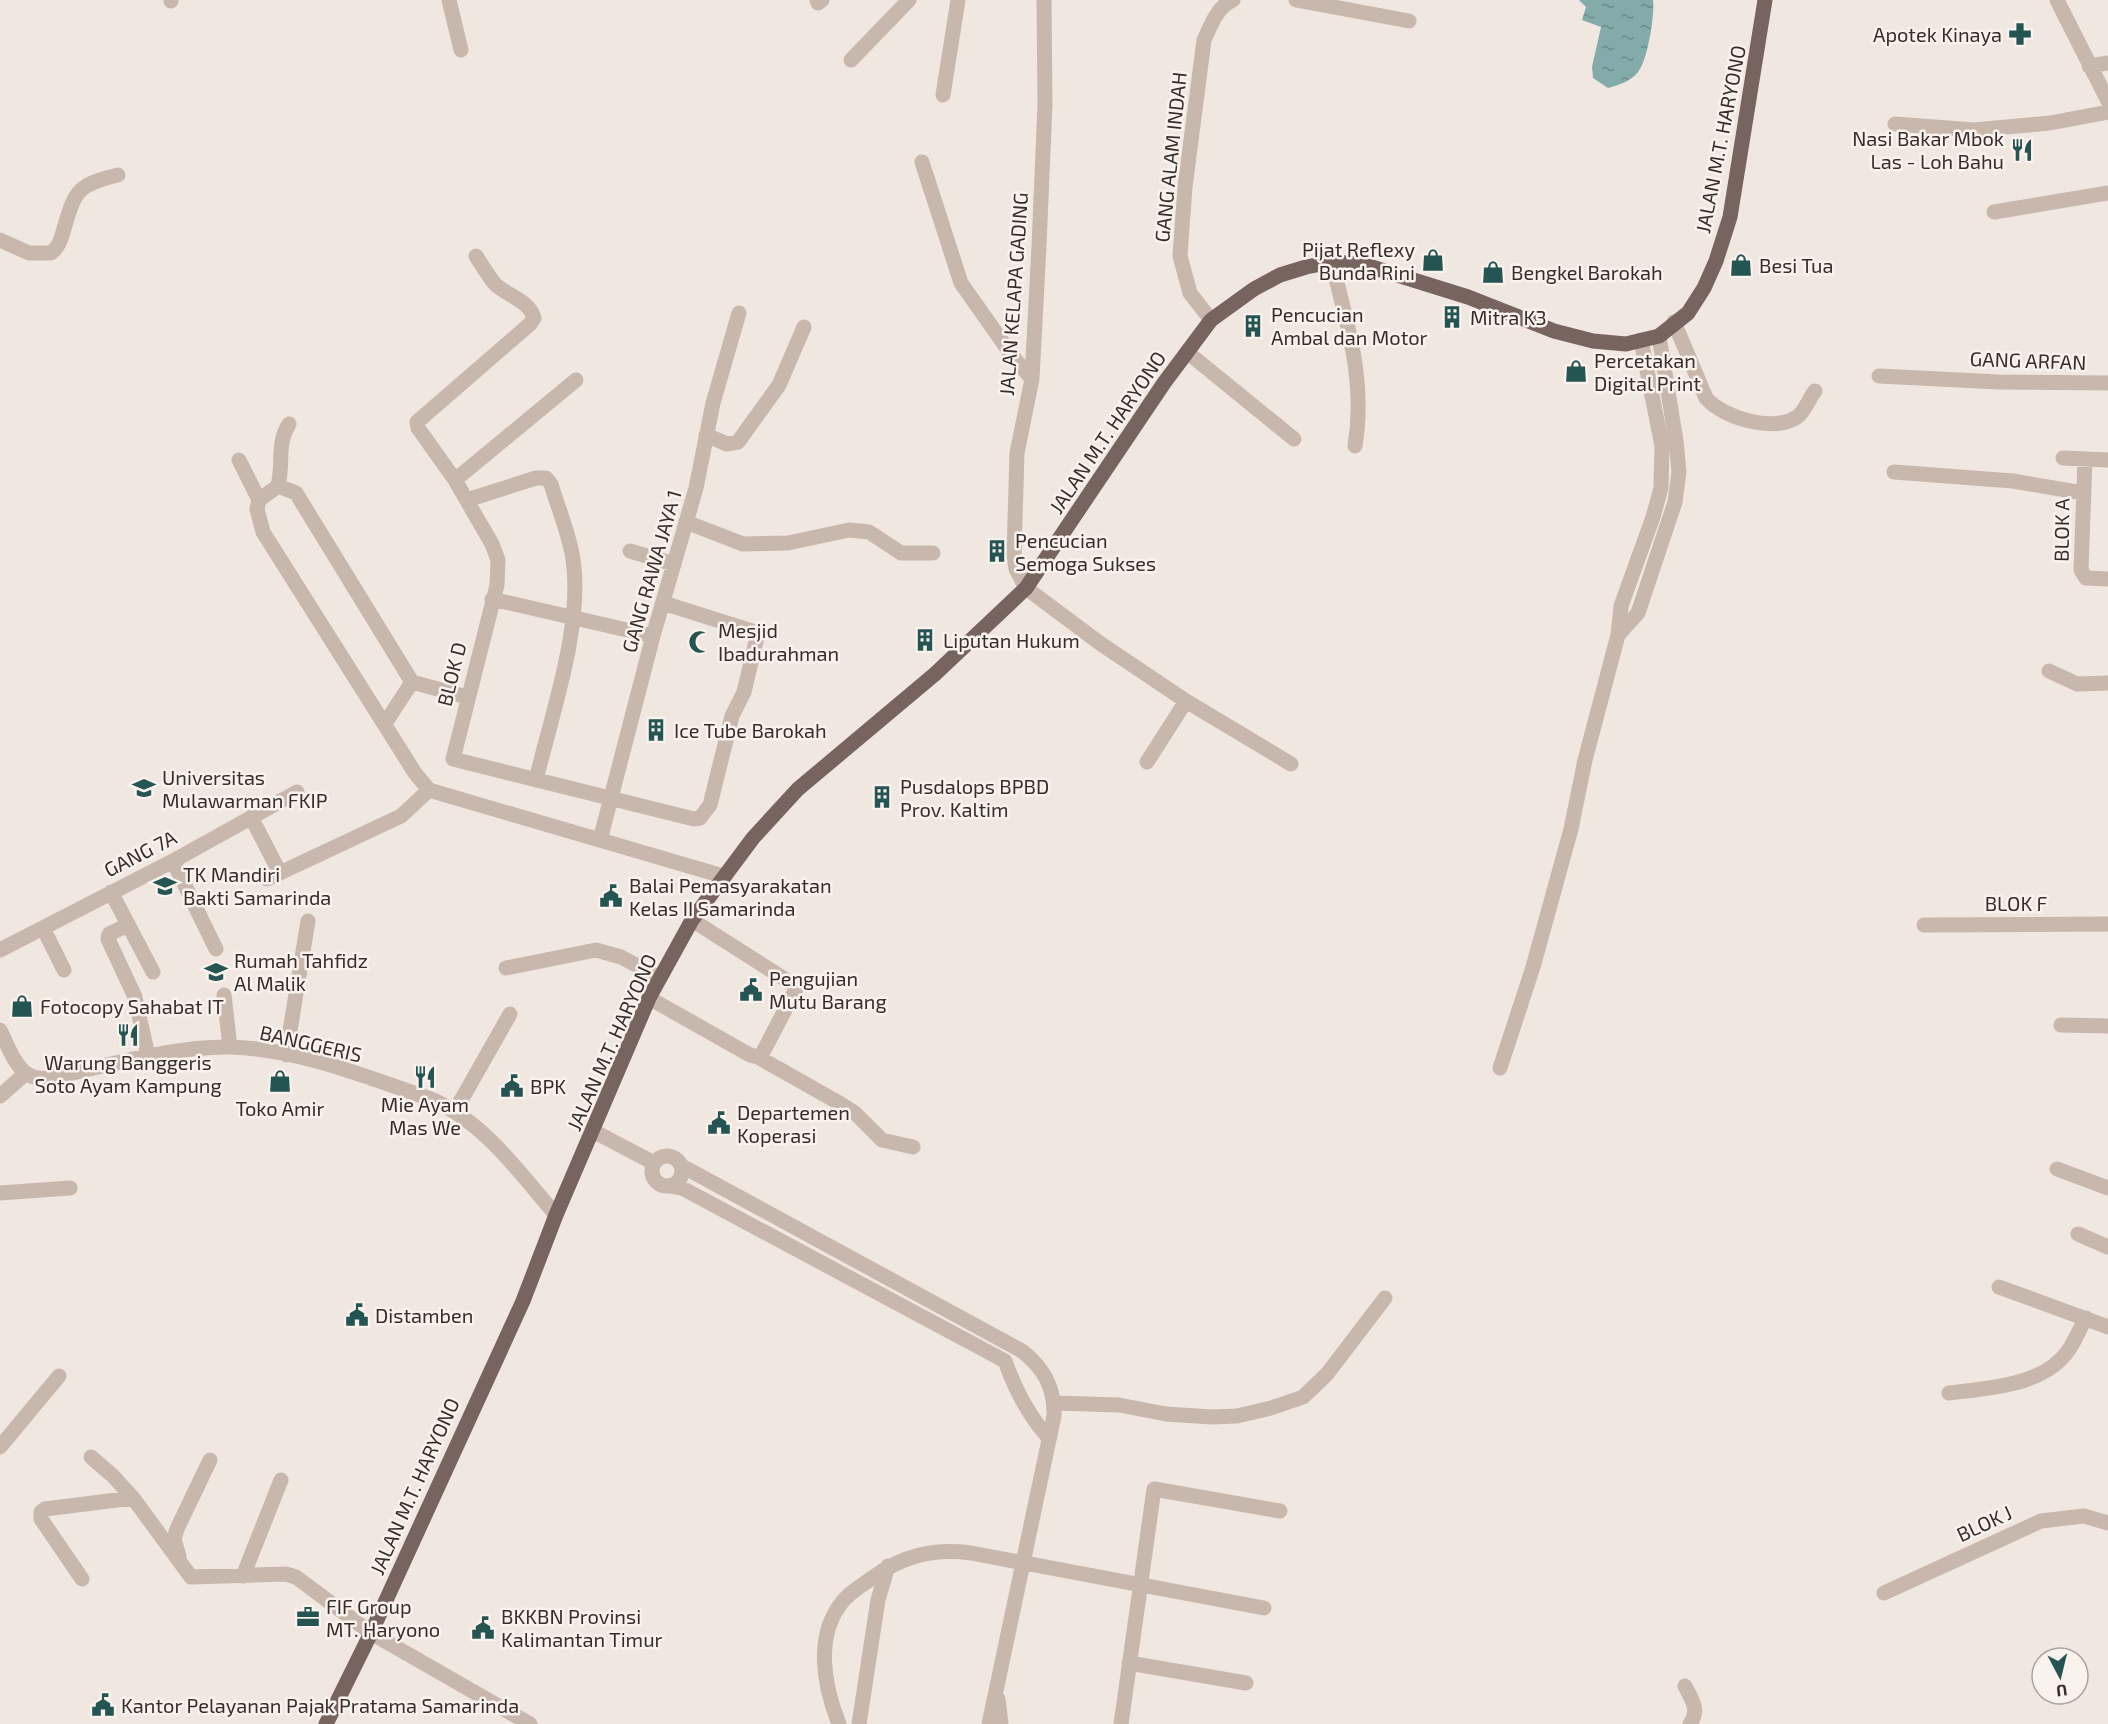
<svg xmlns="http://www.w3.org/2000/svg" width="2108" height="1724" viewBox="0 0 2108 1724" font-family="'Exo 2',sans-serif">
<defs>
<pattern id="water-ripples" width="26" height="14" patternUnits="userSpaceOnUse" patternTransform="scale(1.5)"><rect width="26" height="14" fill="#82aba9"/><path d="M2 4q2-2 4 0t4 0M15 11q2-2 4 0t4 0" fill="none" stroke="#6b8c8a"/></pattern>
</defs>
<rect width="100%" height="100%" fill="#f1e7e1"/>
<!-- water -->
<path fill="url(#water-ripples)" d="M 1579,0 L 1653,0 C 1655,14 1648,56 1640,69 C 1634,80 1620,85 1608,88 L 1593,78 L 1592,67 L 1601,27 L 1582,20 L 1586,7 Z"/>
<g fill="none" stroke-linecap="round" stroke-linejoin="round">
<!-- minor -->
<path stroke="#c8b7ad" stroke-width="15" d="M 449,0 L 461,50
M 817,0 L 818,3 L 822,0
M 1044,0 L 1045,104 L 1039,246 L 1032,379 L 1017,453 L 1014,554 L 1016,569 L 1026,588 L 1101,644 L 1186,701 L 1291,764
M 1296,0 L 1409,21
M 2057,0 L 2108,101
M 171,1 L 171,0
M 851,60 L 909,0
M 2089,66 L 2108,63
M 943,95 L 958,0
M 1895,124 L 1974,130 L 2050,123 L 2108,112
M 922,162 L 961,283 L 1013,357 L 1032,379
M 1994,212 L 2108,193
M 0,240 L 29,253 L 51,253 C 58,248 61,240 63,232 C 75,192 75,185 118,175
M 476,256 C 482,265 488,276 495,284 C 507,296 529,300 534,318 L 530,324 L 417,422 L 418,428 L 455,480 L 492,544 L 498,560 L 497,585 L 453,759 L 694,819 L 700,818 L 710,805 L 732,716 L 744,692 L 757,637 L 752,631 L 663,603
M 1332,262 C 1347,325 1366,380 1355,446
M 1211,320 L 1190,293 L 1180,256 L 1185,187 L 1204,40 C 1211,25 1217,7 1233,0
M 1674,322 L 1706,398 C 1723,418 1774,433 1797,417 C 1805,412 1809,398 1815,391
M 1187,352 L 1294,439
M 1879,376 L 1999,382 L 2108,383
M 706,435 L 727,444 L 738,442 L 779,385 L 804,327
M 2063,458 L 2108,460
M 2085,459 L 2081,570 L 2086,578 L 2108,579
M 239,460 L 259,500
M 1894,472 L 2013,481 L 2083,493
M 455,480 L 576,380
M 278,486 C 284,461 276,445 289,424
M 467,500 L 536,478 L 546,478 L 551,484 C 558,508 569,533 573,559 C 583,626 552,713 536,780
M 686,522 L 743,544 L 788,543 L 849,530 L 869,532 L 901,553 L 933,553
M 630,551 L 674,564
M 492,599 L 653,636
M 1618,635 L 1638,613 L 1675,502 L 1679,472 L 1676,441 L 1659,336
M 2049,671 L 2077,684 L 2108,683
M 467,697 L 412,682 L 296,493 L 278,486 L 259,500 L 257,509 L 263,532 L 415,773 L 429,790 L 723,876
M 386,722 L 412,682
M 1147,762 L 1186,701
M 251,817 L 280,873
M 600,840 L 653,636 L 696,488 L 713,403 L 739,313
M 173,861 L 216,949
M 267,879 L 401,816 L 429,790
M 111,892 L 153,972
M 128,925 L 109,934 L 108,939 L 135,997 L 148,1056
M 1924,925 L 2108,924
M 43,928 L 64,970
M 0,950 L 173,861 L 297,792
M 506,968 L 596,950 L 621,957 L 660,978
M 224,995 L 230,1047
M 649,998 L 750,1055 L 758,1057 L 762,1054 L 797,987 L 692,920
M 2061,1025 L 2108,1026
M 0,1030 C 11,1052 19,1083 49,1078 C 107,1066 172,1046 231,1047 C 299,1049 367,1077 431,1099 C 484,1122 519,1172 556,1215
M 286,1055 L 308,921
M 758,1057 L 841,1104 L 855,1113 L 882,1140 L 913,1147
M 1500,1068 L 1533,967 L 1571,829 L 1585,760 L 1618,635 L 1621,606 L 1653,517 L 1661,488 L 1662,446 L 1641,340
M 0,1096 L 25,1074
M 455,1111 L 510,1014
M 593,1131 L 654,1163
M652 1171a15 15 0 1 1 30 0a15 15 0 1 1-30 0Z
M 682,1166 L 1022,1351 C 1044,1368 1055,1388 1054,1416 L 989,1724
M 2057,1169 L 2108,1188
M 671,1186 L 682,1188 L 1005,1361 C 1015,1389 1028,1415 1048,1437
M 0,1193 L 70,1188
M 2078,1234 L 2108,1247
M 1999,1287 L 2108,1327
M 1949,1393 C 1989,1388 2043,1386 2068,1351 C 2075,1341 2080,1328 2086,1318
M 1055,1403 L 1119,1405 L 1166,1414 L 1212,1417 L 1237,1416 L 1271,1408 L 1303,1397 L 1327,1374 L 1385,1298
M 0,1447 L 59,1376
M 91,1457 L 113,1476 L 133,1498
M 179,1556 L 174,1539 L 177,1529 L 210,1460
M 243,1576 L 281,1480
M 82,1579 L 41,1519 L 41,1512 L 45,1509 L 133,1498 L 191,1577 L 286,1574 L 296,1577 L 371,1633 L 530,1724
M 1884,1593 L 2041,1521 L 2084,1516 L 2108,1523
M 1129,1663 L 1246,1683
M 1685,1686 C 1692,1700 1700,1710 1690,1724
M 998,1699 L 1001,1724
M 839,1724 C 824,1686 814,1636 843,1601 C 850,1592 863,1585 872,1578 C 902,1556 933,1548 971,1553 L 1264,1608
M 859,1724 L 878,1600 L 888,1566
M 1121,1724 L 1154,1489 L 1280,1511"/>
<!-- major -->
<path stroke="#78645e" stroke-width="15" d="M 326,1724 L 371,1633 L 523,1301 L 556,1215 L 649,998 L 692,920 L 753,838 L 798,789 L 935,674 L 1026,588 L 1164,383 L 1211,320 L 1254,289 L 1280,275 L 1306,267 L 1332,262 L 1362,264 L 1468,297 L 1554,331 L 1593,341 L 1626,344 L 1659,336 L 1688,313 L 1704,288 L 1716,261 L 1730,217 L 1765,0"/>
</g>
<!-- icons -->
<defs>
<g id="pharmacy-bare" transform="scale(1.8)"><path d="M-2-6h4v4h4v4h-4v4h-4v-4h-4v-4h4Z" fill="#245553" stroke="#f9f2ed" stroke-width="2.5" paint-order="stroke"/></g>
<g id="restaurant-bare" transform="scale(1.8)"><path d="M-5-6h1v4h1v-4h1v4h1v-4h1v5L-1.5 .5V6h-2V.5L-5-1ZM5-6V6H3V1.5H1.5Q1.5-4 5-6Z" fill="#245553" stroke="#f9f2ed" stroke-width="2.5" paint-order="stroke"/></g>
<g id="shop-bare" transform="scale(1.8)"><path d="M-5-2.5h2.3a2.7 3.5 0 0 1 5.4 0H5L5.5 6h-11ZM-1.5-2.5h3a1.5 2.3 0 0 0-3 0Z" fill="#245553" stroke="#f9f2ed" stroke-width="2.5" paint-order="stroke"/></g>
<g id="building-bare" transform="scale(1.8)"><path d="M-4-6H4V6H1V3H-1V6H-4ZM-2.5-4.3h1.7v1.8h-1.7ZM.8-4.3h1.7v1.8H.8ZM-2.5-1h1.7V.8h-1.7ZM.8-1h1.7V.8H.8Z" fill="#245553" stroke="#f9f2ed" stroke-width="2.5" paint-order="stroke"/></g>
<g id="mosque-bare" transform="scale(1.8)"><path d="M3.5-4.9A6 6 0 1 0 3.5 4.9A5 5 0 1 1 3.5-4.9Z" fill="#245553" stroke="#f9f2ed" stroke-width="2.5" paint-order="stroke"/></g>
<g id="university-bare" transform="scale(1.8)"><path d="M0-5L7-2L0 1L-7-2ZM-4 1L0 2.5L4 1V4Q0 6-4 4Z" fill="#245553" stroke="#f9f2ed" stroke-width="2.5" paint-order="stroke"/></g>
<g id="school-bare" transform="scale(1.8)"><path d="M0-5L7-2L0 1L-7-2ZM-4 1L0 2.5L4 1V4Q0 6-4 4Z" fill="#245553" stroke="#f9f2ed" stroke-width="2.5" paint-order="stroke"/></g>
<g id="civic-bare" transform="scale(1.8)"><path d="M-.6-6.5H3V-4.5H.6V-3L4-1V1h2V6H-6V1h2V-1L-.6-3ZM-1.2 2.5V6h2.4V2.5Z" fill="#245553" stroke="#f9f2ed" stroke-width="2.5" paint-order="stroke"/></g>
<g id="office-bare" transform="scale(1.8)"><path d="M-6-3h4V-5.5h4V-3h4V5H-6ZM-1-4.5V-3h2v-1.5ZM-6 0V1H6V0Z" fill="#245553" stroke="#f9f2ed" stroke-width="2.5" paint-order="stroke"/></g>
</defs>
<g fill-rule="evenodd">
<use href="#pharmacy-bare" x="2020" y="34"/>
<use href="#restaurant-bare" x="2022" y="150"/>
<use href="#shop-bare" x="1433" y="260"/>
<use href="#shop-bare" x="1741" y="265"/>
<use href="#shop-bare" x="1493" y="272"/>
<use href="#building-bare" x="1452" y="317"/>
<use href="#building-bare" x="1253" y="326"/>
<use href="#shop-bare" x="1576" y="371"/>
<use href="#building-bare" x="997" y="551"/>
<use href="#building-bare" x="925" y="640"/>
<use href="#mosque-bare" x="700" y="642"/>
<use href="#building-bare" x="656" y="730"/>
<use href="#university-bare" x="144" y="788"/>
<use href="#building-bare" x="882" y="797"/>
<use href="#school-bare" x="165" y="886"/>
<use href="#civic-bare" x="611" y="896"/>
<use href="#school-bare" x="216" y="972"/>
<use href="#civic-bare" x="751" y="990"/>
<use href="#shop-bare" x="22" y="1006"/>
<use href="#restaurant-bare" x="128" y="1035"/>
<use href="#restaurant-bare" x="425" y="1077"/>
<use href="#shop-bare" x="280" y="1081"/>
<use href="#civic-bare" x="512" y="1086"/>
<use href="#civic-bare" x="719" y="1123"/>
<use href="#civic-bare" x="357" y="1315"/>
<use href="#office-bare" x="308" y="1617"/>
<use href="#civic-bare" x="483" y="1628"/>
<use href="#civic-bare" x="103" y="1705"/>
</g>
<g text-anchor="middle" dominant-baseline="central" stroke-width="5" stroke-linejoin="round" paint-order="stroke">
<!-- poi labels -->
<g font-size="20" fill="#372e2b" stroke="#f9f2ed" text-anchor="start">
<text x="2002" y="34" text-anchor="end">Apotek Kinaya</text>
<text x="2004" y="138" text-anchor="end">Nasi Bakar Mbok<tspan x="2004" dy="23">Las - Loh Bahu</tspan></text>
<text x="1415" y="249" text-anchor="end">Pijat Reflexy<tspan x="1415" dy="23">Bunda Rini</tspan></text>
<text x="1759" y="265">Besi Tua</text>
<text x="1511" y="272">Bengkel Barokah</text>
<text x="1271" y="314">Pencucian<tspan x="1271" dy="23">Ambal dan Motor</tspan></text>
<text x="1470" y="317">Mitra K3</text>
<text x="1594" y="360">Percetakan<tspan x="1594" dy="23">Digital Print</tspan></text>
<text x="1015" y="540">Pencucian<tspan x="1015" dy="23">Semoga Sukses</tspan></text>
<text x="718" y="630">Mesjid<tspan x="718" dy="23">Ibadurahman</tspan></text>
<text x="943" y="640">Liputan Hukum</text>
<text x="674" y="730">Ice Tube Barokah</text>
<text x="162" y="777">Universitas<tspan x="162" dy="23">Mulawarman FKIP</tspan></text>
<text x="900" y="786">Pusdalops BPBD<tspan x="900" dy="23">Prov. Kaltim</tspan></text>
<text x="183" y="874">TK Mandiri<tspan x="183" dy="23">Bakti Samarinda</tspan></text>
<text x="629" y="885">Balai Pemasyarakatan<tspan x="629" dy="23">Kelas II Samarinda</tspan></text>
<text x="234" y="960">Rumah Tahfidz<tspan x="234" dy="23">Al Malik</tspan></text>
<text x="769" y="978">Pengujian<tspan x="769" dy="23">Mutu Barang</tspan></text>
<text x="40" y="1006">Fotocopy Sahabat IT</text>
<text x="128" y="1062" text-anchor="middle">Warung Banggeris<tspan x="128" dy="23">Soto Ayam Kampung</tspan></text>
<text x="530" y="1086">BPK</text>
<text x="425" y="1104" text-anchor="middle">Mie Ayam<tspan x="425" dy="23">Mas We</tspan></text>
<text x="280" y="1108" text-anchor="middle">Toko Amir</text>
<text x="737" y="1112">Departemen<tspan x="737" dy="23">Koperasi</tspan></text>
<text x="375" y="1315">Distamben</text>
<text x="326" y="1606">FIF Group<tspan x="326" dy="23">MT. Haryono</tspan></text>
<text x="501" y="1616">BKKBN Provinsi<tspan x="501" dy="23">Kalimantan Timur</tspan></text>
<text x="121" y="1705">Kantor Pelayanan Pajak Pratama Samarinda</text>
</g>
<!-- street labels -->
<g font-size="20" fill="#372e2b" stroke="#f9f2ed">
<text transform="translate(1720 139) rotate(-79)">JALAN M.T. HARYONO</text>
<text transform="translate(1170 157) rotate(-84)">GANG ALAM INDAH</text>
<text transform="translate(1013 294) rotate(-86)">JALAN KELAPA GADING</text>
<text transform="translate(2028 360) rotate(2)">GANG ARFAN</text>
<text transform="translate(1107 432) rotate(-56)">JALAN M.T. HARYONO</text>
<text transform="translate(2061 530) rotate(-89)">BLOK A</text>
<text transform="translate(651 571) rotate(-74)">GANG RAWA JAYA 1</text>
<text transform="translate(451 674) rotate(-76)">BLOK D</text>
<text transform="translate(140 853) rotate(-27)">GANG 7A</text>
<text x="2016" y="903">BLOK F</text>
<text transform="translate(611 1042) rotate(-66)">JALAN M.T. HARYONO</text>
<text transform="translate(311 1043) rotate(13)">BANGGERIS</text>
<text transform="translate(414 1486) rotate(-66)">JALAN M.T. HARYONO</text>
<text transform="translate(1984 1523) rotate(-25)">BLOK J</text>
</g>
</g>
<!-- north arrow -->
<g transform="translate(2060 1676) rotate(173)"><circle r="28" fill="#f9f2ed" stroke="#aba49f" stroke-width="1.5"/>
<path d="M0-4.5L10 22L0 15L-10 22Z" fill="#245553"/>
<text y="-9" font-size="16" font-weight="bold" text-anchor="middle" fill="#372e2b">U</text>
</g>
</svg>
